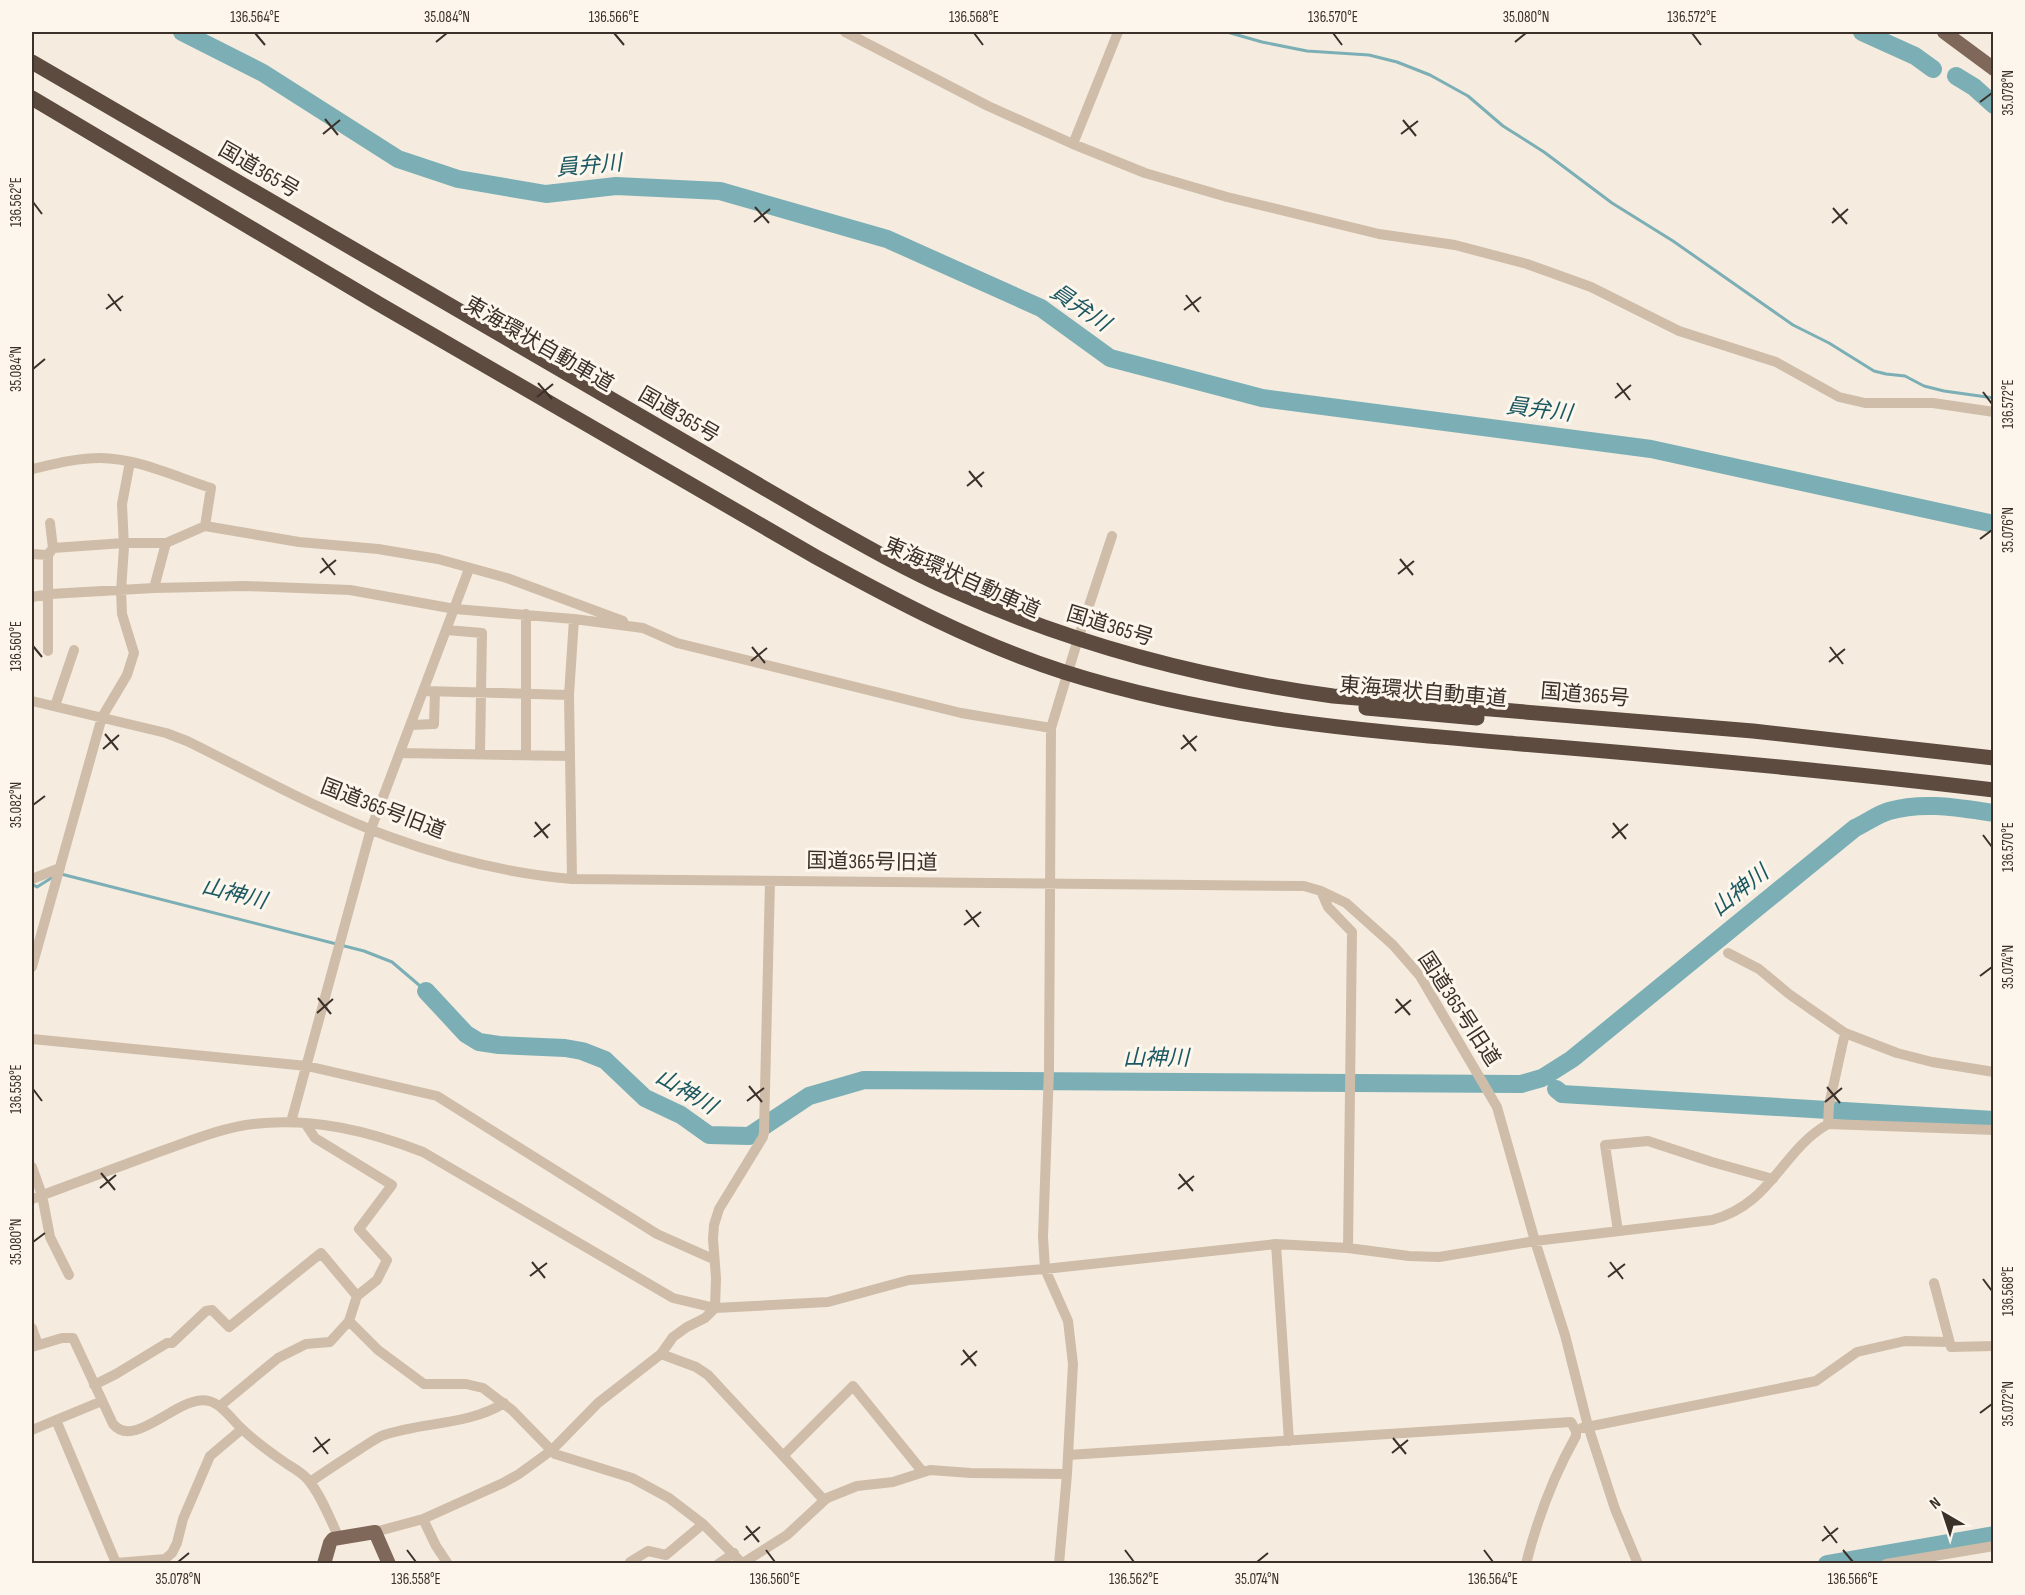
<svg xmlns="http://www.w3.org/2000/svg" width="2025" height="1595" viewBox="0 0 2025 1595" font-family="'Sofia Sans Condensed','Noto Sans JP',sans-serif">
<rect width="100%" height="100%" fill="#f5ecdf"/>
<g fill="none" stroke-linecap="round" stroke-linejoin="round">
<!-- stream -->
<path stroke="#7bafb5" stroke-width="3" d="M 1227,32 L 1262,42 L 1307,51 L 1369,55 L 1397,62 L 1430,75 L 1468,96 L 1503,126 L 1544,152 L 1612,203 L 1673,241 L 1793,325 L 1829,343 L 1874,371 L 1886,374 L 1905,376 L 1924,386 L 1944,391 L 1994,398
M 61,874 L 364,951 L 392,962 L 426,991
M 32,884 L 37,887 L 53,877"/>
<!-- river -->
<path stroke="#7bafb5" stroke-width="18" d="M 182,32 L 263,73 L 398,159 L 458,179 L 546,194 L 616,186 L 720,191 L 887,239 L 1041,308 L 1110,358 L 1262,398 L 1651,449 L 1994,524
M 1862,32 L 1915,56 L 1933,69
M 1956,76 L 1974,87 L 1994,105
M 426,991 L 466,1034 L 479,1042 L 499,1045 L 565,1048 L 582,1051 L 605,1060 L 645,1098 L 681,1115 L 709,1135 L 749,1136 L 809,1096 L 864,1080 L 1521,1084 L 1542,1078 L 1572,1059 L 1855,828 C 1866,823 1878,814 1889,811 C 1924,801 1959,808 1994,813
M 1556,1089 L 1562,1094 L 1994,1120
M 1827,1564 L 1994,1535"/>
<!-- minor -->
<path stroke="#cfbda9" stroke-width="10" d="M 845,32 L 988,106 L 1073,144 L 1145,173 L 1227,197 L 1379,234 L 1455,245 L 1527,264 L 1591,287 L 1679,331 L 1776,362 L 1839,397 L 1865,403 L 1933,403 L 1994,412
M 1073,144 L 1118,32
M 32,469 C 54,464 77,458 100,458 C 137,458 176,477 211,488 L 205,526 L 299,542 L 378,549 L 438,559 L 507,578 L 623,621
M 50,523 L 53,548
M 166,543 L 205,526
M 32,554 L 48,555 L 53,548 L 124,543 L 166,543 L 154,588
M 48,555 L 48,651
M 32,597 L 50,594 L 154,588 L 246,586 L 350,590 L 455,609 L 574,619 L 643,628 L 677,643 L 961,713 L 1051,728
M 447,630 L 482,633 L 480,754
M 424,691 L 569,695
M 32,701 L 166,733 L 187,741 C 254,774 320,811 390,837 C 448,858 510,874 572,879 L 1304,886 L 1321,891 L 1346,903 L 1393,945 L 1407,961 L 1420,976 L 1497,1107 L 1535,1241 L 1565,1335 L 1588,1426 L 1615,1509 L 1638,1564
M 55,706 L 74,650
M 411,725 L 434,724 L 435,692
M 400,753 L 570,756
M 526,755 L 526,614
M 32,879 L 60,868
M 572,879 L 569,695 L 574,619
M 1321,891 L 1328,907 L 1352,932 L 1348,1248
M 1728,953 L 1759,969 L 1789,994 L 1845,1033 L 1897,1053 L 1932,1062 L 1994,1072
M 32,967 L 102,717 L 127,675 L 134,653 L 122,614 L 121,591 L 124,547 L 122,504 L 130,462
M 32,1039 L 307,1066 L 437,1096 L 657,1234 L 713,1259
M 291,1122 L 371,829 L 469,569
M 305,1123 L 315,1138 L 392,1185 L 359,1229 L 387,1260 L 377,1280 L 357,1296 L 349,1321
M 1828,1124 L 1829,1105 L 1845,1033
M 32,1167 L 42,1195 L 50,1237 L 69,1275
M 32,1199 C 73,1184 115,1168 156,1153 C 188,1142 220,1128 253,1124 C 312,1117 369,1131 423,1152 L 673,1298 L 715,1308 L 828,1302 L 909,1280 L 1045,1269 L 1276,1244 L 1348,1248 L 1409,1256 L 1439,1257 L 1535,1241 L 1712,1220 C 1772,1204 1781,1151 1828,1124 L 1994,1130
M 1618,1231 L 1605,1145 L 1648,1141 L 1712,1162 L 1773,1179
M 1276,1244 L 1289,1441
M 1934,1283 L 1951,1347 L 1994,1346
M 32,1328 L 38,1345
M 32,1347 L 62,1338 L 73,1338 L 113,1424 C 135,1451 180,1393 209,1401 C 221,1404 231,1418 240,1427 C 254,1441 271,1453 287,1464 C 295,1469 303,1473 309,1481 C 322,1497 330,1519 339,1538
M 661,1354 L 696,1367 L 708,1375 L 824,1500
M 94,1385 L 116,1374 L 167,1343 L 172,1343 L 206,1311 L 212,1310 L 229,1327 L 321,1253 L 357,1296
M 102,1401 L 56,1420 L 116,1563 L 165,1559 L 172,1553 L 177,1543 L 183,1519 L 210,1456 L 242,1429
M 220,1406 L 278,1358 L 306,1344 L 330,1342 L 349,1321 L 378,1350 L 424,1384 L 466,1384 L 483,1388 L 512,1410 L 555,1454 L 632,1478 L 669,1498 L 703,1524 L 743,1564
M 1582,1428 L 1816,1381 L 1857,1352 L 1905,1341 L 1949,1342
M 32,1430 L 56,1420
M 1068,1455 L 1571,1422 L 1576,1431 L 1576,1436 C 1554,1475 1537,1520 1526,1564
M 783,1456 L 853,1386 L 922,1471
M 310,1482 C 326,1471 343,1460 360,1449 C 368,1444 376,1438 384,1435 C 422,1422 470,1425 504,1403
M 423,1519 L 436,1546 L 448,1564
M 375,1532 L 423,1519 L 503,1483 L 519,1474 L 552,1450 L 598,1403 L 661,1354 L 673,1337 L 687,1327 L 705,1318 L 715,1308 L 716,1278 L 713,1239 L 714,1225 L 719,1209 L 763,1137 L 764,1132 L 770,881
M 630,1562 L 648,1551 L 666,1555 L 703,1524
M 743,1563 L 787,1535 L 827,1498 L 857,1486 L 893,1482 L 930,1470 L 971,1473 L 1067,1474
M 718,1564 L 734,1553
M 1059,1564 L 1067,1474 L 1073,1364 L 1068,1321 L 1045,1269 L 1043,1237 L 1049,1069 L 1051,728 L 1078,639 L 1112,536
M 1886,1564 L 1994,1546"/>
<!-- major -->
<path stroke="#7f6859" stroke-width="14" d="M 1944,32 L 1994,69
M 324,1564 L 330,1543 L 333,1539 L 375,1532 L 389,1564"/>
<!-- highway -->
<path stroke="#5d4b40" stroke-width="15" d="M 32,62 L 819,520 C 863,545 907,570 952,590 C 1074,645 1201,678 1333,696 L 1753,731 L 1994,758
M 32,98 L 379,304 L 816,557 C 896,601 977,644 1064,672 C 1212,719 1367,731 1521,744 C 1679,757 1836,771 1994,790
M 1366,708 L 1477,718"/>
</g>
<!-- ticks -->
<path fill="none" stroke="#3b302a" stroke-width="2" d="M 255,33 L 265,45M 614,33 L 624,45M 974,33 L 983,45M 1333,33 L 1342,45M 1692,33 L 1701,45M 436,42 L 447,33M 1515,42 L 1526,33M 1980,102 L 1992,93M 325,119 L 338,135M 1403,120 L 1416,136M 323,134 L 340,120M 1401,134 L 1418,121M 33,202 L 42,214M 755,207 L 769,223M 1833,208 L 1847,224M 754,222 L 770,209M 1832,223 L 1848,209M 108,294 L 121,311M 1186,295 L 1199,312M 106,309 L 123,296M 1184,310 L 1201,297M 33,369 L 45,359M 538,383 L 552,399M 1617,383 L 1630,400M 1983,392 L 1992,404M 537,397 L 553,384M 1615,398 L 1631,385M 969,471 L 982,487M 967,486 L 984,472M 1980,539 L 1992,530M 322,558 L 335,575M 1400,559 L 1413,575M 320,573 L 336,560M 1398,574 L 1414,561M 33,646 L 42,657M 752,647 L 765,663M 1830,647 L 1843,664M 751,661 L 767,648M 1829,662 L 1845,649M 105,734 L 118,750M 1183,735 L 1196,751M 103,749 L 119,735M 1181,749 L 1197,736M 33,805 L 45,796M 535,822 L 548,838M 1613,823 L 1626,839M 1983,835 L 1992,847M 534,837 L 550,824M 1612,838 L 1628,824M 966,910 L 979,927M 964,925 L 981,912M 1980,976 L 1992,967M 318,998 L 331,1014M 1396,999 L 1410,1015M 317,1013 L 333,999M 1395,1013 L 1411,1000M 749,1086 L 762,1102M 1827,1087 L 1840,1103M 33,1089 L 42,1101M 747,1101 L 764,1088M 1825,1102 L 1842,1088M 101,1173 L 115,1190M 1179,1174 L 1193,1191M 100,1188 L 116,1175M 1178,1189 L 1194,1176M 33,1242 L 45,1233M 532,1262 L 545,1278M 1610,1262 L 1623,1279M 530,1276 L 547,1263M 1608,1277 L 1625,1264M 1983,1279 L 1992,1291M 963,1350 L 976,1366M 961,1365 L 977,1351M 1980,1413 L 1992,1404M 315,1437 L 328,1454M 1393,1438 L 1406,1454M 313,1452 L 330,1439M 1392,1453 L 1408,1440M 746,1526 L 759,1542M 1824,1526 L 1837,1543M 744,1540 L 760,1527M 1822,1541 L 1838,1528M 407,1550 L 416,1562M 766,1550 L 775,1562M 1125,1550 L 1134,1562M 1484,1550 L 1493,1562M 1843,1550 L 1853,1562M 178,1562 L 189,1553M 1257,1562 L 1268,1553"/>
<g text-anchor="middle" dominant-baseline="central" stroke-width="6" stroke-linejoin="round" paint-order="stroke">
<!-- street labels -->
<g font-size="21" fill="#3b302a" stroke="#fcf6ec">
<text transform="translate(259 170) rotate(30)">国道365号</text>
<text transform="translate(539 344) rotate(30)">東海環状自動車道</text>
<text transform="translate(679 415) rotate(30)">国道365号</text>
<text transform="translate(962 578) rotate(24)">東海環状自動車道</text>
<text transform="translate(1110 626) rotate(17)">国道365号</text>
<text transform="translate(1423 692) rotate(5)">東海環状自動車道</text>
<text transform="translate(1585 695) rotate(5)">国道365号</text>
<text transform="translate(383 809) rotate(21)">国道365号旧道</text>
<text transform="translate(872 862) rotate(1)">国道365号旧道</text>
<text transform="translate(1459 1009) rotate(57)">国道365号旧道</text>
</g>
<!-- water labels -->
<g font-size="22" font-style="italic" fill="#1b5861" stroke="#fcf6ec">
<text transform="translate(589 166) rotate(-5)">員弁川</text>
<text transform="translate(1080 308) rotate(34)">員弁川</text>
<text transform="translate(1539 410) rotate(7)">員弁川</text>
<text transform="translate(1740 891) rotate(-39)">山神川</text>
<text transform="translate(234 894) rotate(14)">山神川</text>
<text x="1156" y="1058">山神川</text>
<text transform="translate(686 1092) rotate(31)">山神川</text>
</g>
</g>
<!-- border -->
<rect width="2025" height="1595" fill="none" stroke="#fcf6ec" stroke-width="66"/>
<!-- north arrow -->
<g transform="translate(1944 1514) rotate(321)" stroke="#fcf6ec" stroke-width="4.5" paint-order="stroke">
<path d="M0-4.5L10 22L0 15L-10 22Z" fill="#3b302a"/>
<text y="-9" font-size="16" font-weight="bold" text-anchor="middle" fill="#3b302a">N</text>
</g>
<rect x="33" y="33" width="1959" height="1529" fill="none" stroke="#3b302a" stroke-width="2"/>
<g font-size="15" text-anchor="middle" fill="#3b302a">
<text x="255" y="22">136.564°E</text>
<text x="447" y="22">35.084°N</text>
<text x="614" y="22">136.566°E</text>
<text x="974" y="22">136.568°E</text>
<text x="1333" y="22">136.570°E</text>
<text x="1526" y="22">35.080°N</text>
<text x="1692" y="22">136.572°E</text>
<text transform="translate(2008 93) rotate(-90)" y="5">35.078°N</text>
<text transform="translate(16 202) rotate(-90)" y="5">136.562°E</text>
<text transform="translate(16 369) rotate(-90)" y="5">35.084°N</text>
<text transform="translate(2008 404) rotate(-90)" y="5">136.572°E</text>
<text transform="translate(2008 530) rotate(-90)" y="5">35.076°N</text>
<text transform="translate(16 646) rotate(-90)" y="5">136.560°E</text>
<text transform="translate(16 805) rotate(-90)" y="5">35.082°N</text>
<text transform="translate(2008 847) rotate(-90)" y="5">136.570°E</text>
<text transform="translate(2008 967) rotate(-90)" y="5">35.074°N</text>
<text transform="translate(16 1089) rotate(-90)" y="5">136.558°E</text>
<text transform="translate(16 1242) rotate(-90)" y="5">35.080°N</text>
<text transform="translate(2008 1291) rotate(-90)" y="5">136.568°E</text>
<text transform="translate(2008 1404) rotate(-90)" y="5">35.072°N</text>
<text x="178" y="1584">35.078°N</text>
<text x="416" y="1584">136.558°E</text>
<text x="775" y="1584">136.560°E</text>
<text x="1134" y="1584">136.562°E</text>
<text x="1257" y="1584">35.074°N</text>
<text x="1493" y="1584">136.564°E</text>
<text x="1853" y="1584">136.566°E</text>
</g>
</svg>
